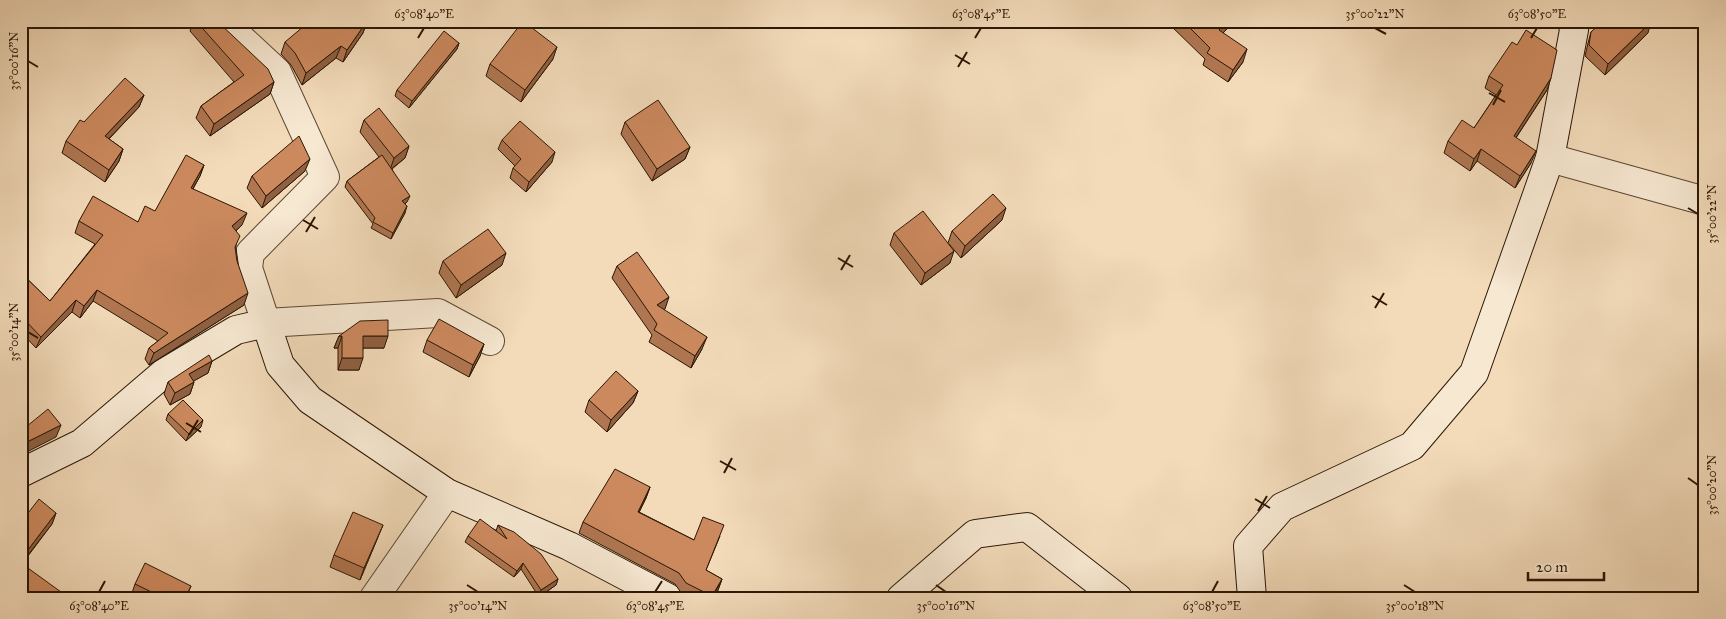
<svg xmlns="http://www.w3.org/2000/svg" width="1726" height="619" viewBox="0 0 1726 619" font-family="'IM FELL Great Primer',serif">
<rect width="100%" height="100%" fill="#f3dbba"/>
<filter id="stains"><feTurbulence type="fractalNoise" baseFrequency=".004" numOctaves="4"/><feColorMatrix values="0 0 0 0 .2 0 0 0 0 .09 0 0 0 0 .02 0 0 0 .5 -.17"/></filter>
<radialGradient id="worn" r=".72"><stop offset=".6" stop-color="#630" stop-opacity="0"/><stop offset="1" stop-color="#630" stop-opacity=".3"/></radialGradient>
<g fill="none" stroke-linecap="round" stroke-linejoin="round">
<!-- street casing -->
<g stroke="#5d4832" stroke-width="30">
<path id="street" d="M 222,21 L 277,72 L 325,177 L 250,253 L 248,268 L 266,323 L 438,313 L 490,341
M 1550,158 L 1705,201
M 374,598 L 447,493"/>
</g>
<!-- secondary casing -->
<g stroke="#2b1704" stroke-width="30">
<path id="secondary" d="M 21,473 L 82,443 L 164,373 L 236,330 L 266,323 L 280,365 L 310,400 L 447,493 L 569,546 L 668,598
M 901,598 L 975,534 L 1027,527 L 1118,598
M 1252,598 L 1248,546 L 1282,507 L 1412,446 L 1474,373 L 1550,158 L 1574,30 L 1572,21"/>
</g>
<!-- street -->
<use href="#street" stroke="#f7e8d2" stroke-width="28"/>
<!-- secondary -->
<use href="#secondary" stroke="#f7e8d2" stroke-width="28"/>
</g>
<!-- wall -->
<path fill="#af7651" stroke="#2b1704" d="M 194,21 L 217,21 L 274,82 L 270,94 L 210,136 L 196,118 L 201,106 L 234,82 L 190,31 Z
M 367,21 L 363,33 L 343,62 L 336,58 L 302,85 L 291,65 L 281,54 L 285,42 Z
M 1170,21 L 1234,21 L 1223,33 L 1243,62 L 1228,82 L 1203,65 L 1205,59 L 1169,24 Z
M 1591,32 L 1648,33 L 1605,75 L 1585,56 L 1588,43 Z
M 459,43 L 457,49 L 409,108 L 395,96 L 397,90 Z
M 553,59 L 521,102 L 486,76 L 490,64 Z
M 1489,76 L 1547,90 L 1516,138 L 1531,163 L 1515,188 L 1477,161 L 1470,171 L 1444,153 L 1448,141 L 1474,128 L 1496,95 L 1485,88 Z
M 144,95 L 139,107 L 109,139 L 123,149 L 119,161 L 105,182 L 62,153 L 66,141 L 84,122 Z
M 364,120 L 409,146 L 405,158 L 392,169 L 407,202 L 405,204 L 405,213 L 391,239 L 371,228 L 373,224 L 345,187 L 347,181 L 379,157 L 360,132 Z
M 625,122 L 690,147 L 685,159 L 652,181 L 621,134 Z
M 502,140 L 552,162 L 526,192 L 510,178 L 513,168 L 515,166 L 498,149 Z
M 204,165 L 200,176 L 193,189 L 242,225 L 236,231 L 236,248 L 244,305 L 149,365 L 145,359 L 149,348 L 158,341 L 93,301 L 80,318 L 72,312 L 36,348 L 21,332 L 21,273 L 50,301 L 95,244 L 75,233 L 79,221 L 138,222 L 155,211 Z
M 305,171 L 262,208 L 247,188 L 252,176 Z
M 1002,220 L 961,258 L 949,244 L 950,263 L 921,285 L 890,245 L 894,233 L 948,243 L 952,231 Z
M 443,261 L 502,265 L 456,298 L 439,273 Z
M 617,266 L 665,309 L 664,310 L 702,349 L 691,368 L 649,342 L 652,335 L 612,278 Z
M 339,336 L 384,348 L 363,348 L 359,370 L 338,370 L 338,348 L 334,348 Z
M 427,340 L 484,344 L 480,356 L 469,377 L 423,352 Z
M 212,361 L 208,373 L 193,381 L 194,382 L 190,394 L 170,405 L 164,394 L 168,382 Z
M 638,391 L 633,403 L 607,432 L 585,412 L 589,400 Z
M 168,414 L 201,427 L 186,441 L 166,420 Z
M 650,487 L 646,498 L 639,512 L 694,540 L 720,536 L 706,570 L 722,579 L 718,590 L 714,598 L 690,598 L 682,594 L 675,584 L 579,533 L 583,522 Z
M 56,513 L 52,524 L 22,564 L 59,598 L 21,598 L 21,522 Z
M 498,525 L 558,579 L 556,585 L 539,597 L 521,569 L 514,577 L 465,542 L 468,536 L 496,531 Z
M 378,537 L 360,580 L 330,567 L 334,555 Z
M 135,584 L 191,586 L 186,598 L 135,598 L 131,596 Z"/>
<!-- shaded-wall -->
<path fill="#8f6042" stroke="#2b1704" d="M 367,21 L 363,33 L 343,62 L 347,50 Z
M 1227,21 L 1234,21 L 1215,42 L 1219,30 Z
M 1651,22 L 1648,33 L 1605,75 L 1608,64 Z
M 459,43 L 457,49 L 409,108 L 412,101 Z
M 341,46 L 336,58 L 302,85 L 306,73 Z
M 557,47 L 553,59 L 521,102 L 525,90 Z
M 1247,49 L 1243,62 L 1228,82 L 1233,70 Z
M 1551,78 L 1547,90 L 1509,148 L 1514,136 Z
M 274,82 L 270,94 L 210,136 L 214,124 Z
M 144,95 L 139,107 L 100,148 L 105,136 Z
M 409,146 L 405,158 L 390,170 L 394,158 Z
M 690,147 L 685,159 L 652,181 L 657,169 Z
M 123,149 L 119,161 L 105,182 L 109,170 Z
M 1481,149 L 1477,161 L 1470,171 L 1474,159 Z
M 1536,151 L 1531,163 L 1515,188 L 1520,176 Z
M 555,152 L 552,162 L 526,192 L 529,182 Z
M 310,159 L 305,171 L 262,208 L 266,196 Z
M 204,165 L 200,176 L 187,199 L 191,188 Z
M 410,196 L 407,202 L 400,207 L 402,201 Z
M 407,206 L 405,213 L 391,239 L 393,233 Z
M 1006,208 L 1002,220 L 961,258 L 965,246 Z
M 247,213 L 242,225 L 228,238 L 232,226 Z
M 954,251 L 950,263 L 921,285 L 925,273 Z
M 506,253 L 502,265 L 456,298 L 461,285 Z
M 97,290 L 93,301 L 80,318 L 84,306 Z
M 248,293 L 244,305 L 149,365 L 154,353 Z
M 669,297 L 665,309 L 653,317 L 657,305 Z
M 76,300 L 72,312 L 36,348 L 41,337 Z
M 339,336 L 342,336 L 338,348 L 334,348 Z
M 363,336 L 388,336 L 384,348 L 358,348 Z
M 707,337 L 702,349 L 691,368 L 695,356 Z
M 484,344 L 480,356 L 469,377 L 473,365 Z
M 342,358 L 363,358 L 359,370 L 338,370 Z
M 212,361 L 208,373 L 185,386 L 189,374 Z
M 194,382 L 190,394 L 170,405 L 175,393 Z
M 638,391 L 633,403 L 607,432 L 611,420 Z
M 203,420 L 201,427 L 186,441 L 189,434 Z
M 61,425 L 56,437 L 21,455 L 21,445 Z
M 650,487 L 646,498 L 634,523 L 638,512 Z
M 56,513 L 52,524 L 21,564 L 21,559 Z
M 383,525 L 378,537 L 360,580 L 364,568 Z
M 523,563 L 521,569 L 514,577 L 517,571 Z
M 558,579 L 556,585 L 539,597 L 541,590 Z
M 722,579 L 718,590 L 714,598 L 712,598 Z"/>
<!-- building -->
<path fill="#cc895e" stroke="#2b1704" d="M 196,21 L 217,21 L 268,69 L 274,82 L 214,124 L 201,106 L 244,75 Z
M 310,21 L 367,21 L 347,50 L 341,46 L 306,73 L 295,53 L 285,42 Z
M 523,21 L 557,47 L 525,90 L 490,64 Z
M 1183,21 L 1227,21 L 1219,30 L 1247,49 L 1233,70 L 1207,53 L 1210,48 Z
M 1603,21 L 1650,21 L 1651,22 L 1608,64 L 1589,45 L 1591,32 Z
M 1526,30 L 1557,50 L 1551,78 L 1514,136 L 1536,151 L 1520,176 L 1481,149 L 1474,159 L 1448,141 L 1462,120 L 1474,128 L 1503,85 L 1489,76 L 1512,42 L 1517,45 Z
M 444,31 L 459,43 L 412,101 L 397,90 Z
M 125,78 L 144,95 L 105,136 L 123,149 L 109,170 L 66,141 L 80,120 L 84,122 Z
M 658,100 L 690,147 L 657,169 L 625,122 Z
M 379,108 L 409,146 L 394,158 L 364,120 Z
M 520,121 L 555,152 L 529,182 L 513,168 L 521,159 L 502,140 Z
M 299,136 L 310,159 L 266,196 L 252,176 Z
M 186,155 L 204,165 L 191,188 L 247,213 L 232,226 L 240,236 L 235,247 L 237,261 L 248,293 L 154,353 L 149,348 L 168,333 L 97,290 L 84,306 L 76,300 L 41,337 L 21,316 L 21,273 L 50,301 L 103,235 L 79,221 L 93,196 L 138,222 L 145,206 L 155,211 Z
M 382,155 L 410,196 L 402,201 L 407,206 L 393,233 L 373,222 L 375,218 L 347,181 Z
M 993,194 L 1006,208 L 965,246 L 952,231 Z
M 923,211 L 954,251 L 925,273 L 894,233 Z
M 488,229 L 506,253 L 461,285 L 443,261 Z
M 637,252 L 669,297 L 657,305 L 707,337 L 695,356 L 654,330 L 657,324 L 617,266 Z
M 439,319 L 484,344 L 473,365 L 427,340 Z
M 388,320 L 388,336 L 363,336 L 363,358 L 342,358 L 342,336 L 339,336 L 360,321 Z
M 209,355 L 212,361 L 189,374 L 194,382 L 175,393 L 168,382 Z
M 616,371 L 638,391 L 611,420 L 589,400 Z
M 183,400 L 203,420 L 189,434 L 168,414 Z
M 48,409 L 61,425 L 21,445 L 21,431 Z
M 615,469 L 650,487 L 638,512 L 694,540 L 703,517 L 724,525 L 706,570 L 722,579 L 712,596 L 686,583 L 679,573 L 583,522 Z
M 39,499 L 56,513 L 21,559 L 21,522 Z
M 353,512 L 383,525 L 364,568 L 334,555 Z
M 480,519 L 507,539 L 498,525 L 514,532 L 541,554 L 558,579 L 541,590 L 523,563 L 517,571 L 468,536 Z
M 21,563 L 61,592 L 57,598 L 35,598 L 21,588 Z
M 145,563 L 191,586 L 185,598 L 164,598 L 135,584 Z"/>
<!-- ticks -->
<path fill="none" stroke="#2b1704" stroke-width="2" d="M 1375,28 L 1386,34M 418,38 L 424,28M 975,38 L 981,28M 1531,38 L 1537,28M 955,55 L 970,64M 28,61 L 38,67M 958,67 L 967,52M 1489,93 L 1505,102M 1493,105 L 1501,90M 1688,208 L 1698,214M 303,220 L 318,229M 306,232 L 315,217M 838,258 L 853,267M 841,270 L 850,255M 1372,296 L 1387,305M 1375,308 L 1384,293M 28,332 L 38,338M 186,423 L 201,432M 189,435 L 198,420M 720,461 L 736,470M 724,473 L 732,458M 1688,478 L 1698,485M 1255,499 L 1270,508M 1258,511 L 1267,496M 467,585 L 478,592M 936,585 L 946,592M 1404,585 L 1415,592M 99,592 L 105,581M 655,592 L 662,581M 1212,592 L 1218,581"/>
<!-- margin -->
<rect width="1726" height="619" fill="none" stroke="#f3dbba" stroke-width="55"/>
<!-- scale -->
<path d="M1528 572v8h76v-8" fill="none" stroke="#2b1704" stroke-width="2.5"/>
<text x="1536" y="572" font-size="15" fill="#2b1704" stroke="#f7e8d2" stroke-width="4" paint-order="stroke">20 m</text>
<rect x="28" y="28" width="1670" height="564" fill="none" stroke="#2b1704" stroke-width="2"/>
<g font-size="12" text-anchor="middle" fill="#2b1704">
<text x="424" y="18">63°08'40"E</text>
<text x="981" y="18">63°08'45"E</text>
<text x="1375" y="18">35°00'22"N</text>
<text x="1537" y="18">63°08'50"E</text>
<text transform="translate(14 61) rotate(-90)" y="4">35°00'16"N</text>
<text transform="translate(1712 214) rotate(-90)" y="4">35°00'22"N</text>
<text transform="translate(14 332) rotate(-90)" y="4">35°00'14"N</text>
<text transform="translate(1712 485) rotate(-90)" y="4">35°00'20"N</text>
<text x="99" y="610">63°08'40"E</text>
<text x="478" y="610">35°00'14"N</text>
<text x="655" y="610">63°08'45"E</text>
<text x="946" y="610">35°00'16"N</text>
<text x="1212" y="610">63°08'50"E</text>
<text x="1415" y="610">35°00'18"N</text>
</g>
<rect width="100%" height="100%" filter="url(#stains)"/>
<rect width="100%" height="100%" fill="url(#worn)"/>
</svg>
